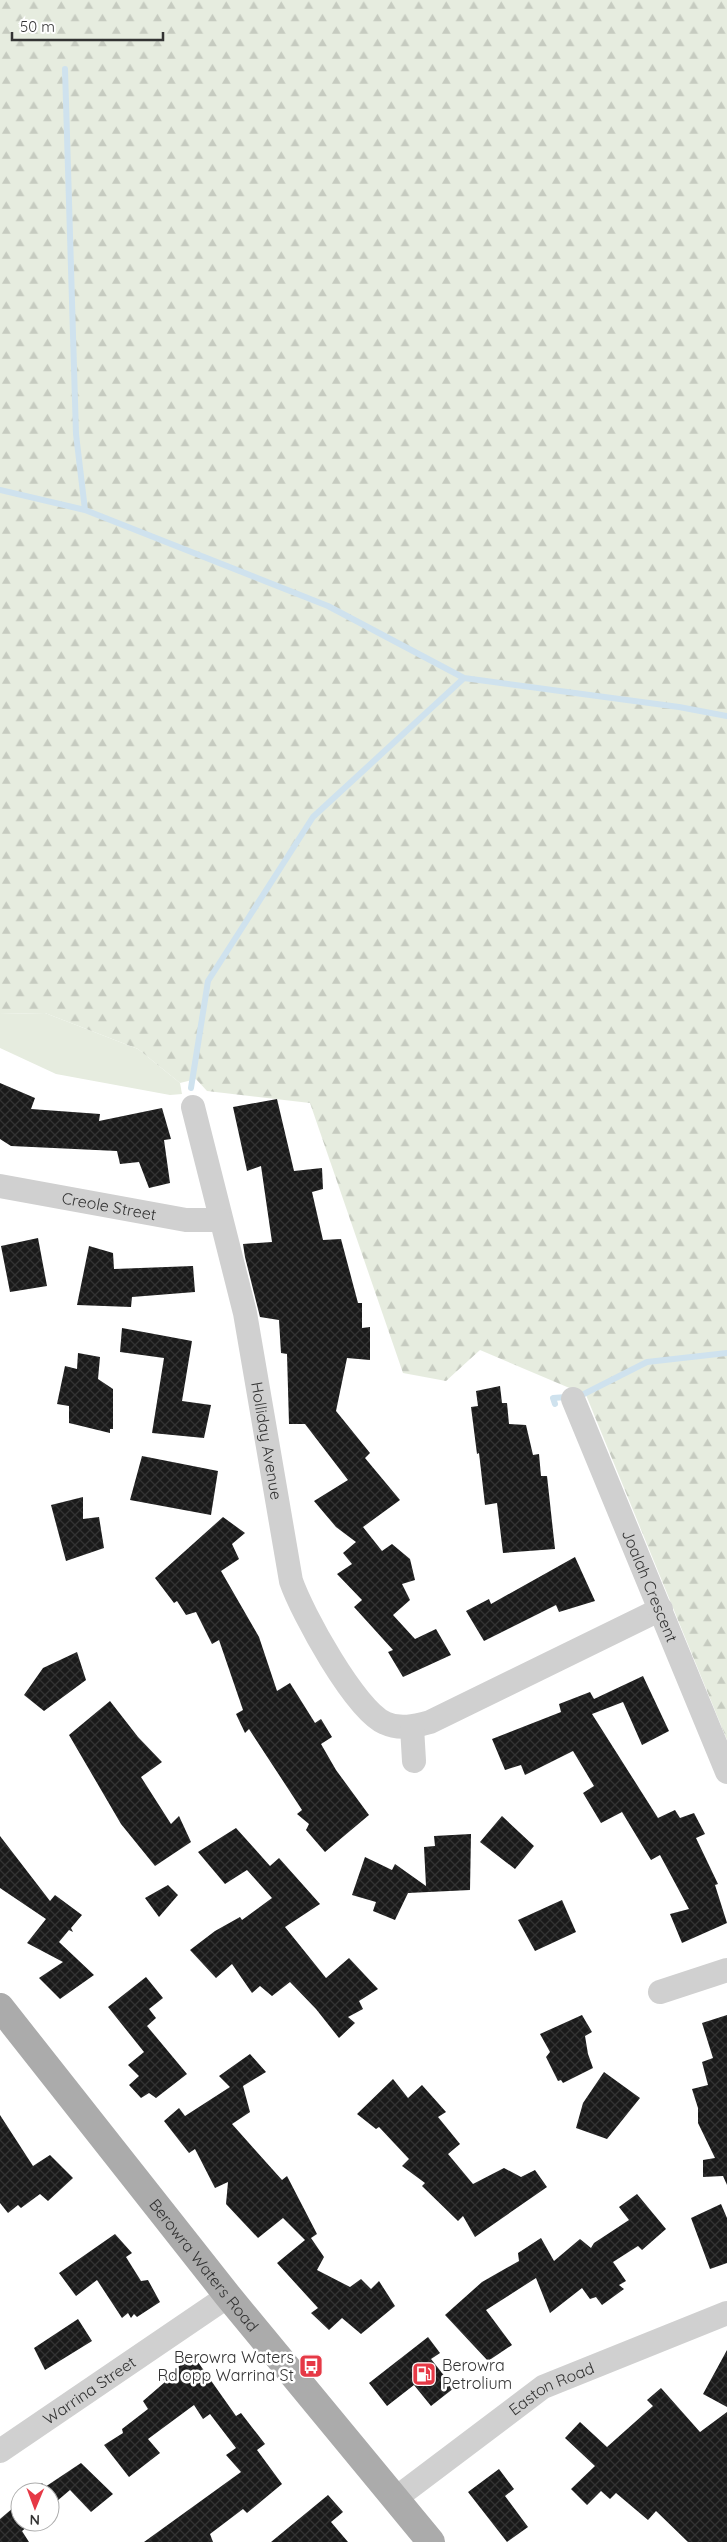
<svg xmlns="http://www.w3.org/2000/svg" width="727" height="2542" viewBox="0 0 727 2542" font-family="Quicksand,sans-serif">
<defs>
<pattern id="forest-firs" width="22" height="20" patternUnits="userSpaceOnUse" patternTransform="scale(1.25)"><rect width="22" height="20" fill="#e6ecdf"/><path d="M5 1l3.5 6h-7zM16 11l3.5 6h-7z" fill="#c6cbc0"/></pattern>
<pattern id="building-cross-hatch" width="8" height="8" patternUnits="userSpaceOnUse" patternTransform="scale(1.25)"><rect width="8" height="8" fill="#1a1a1a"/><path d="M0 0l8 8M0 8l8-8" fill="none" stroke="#333"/></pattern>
</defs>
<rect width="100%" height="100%" fill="#fff"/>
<!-- green -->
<path fill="#e6ecdf" d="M 45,1013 L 138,1049 L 180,1083 L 182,1094 L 170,1095 L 56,1074 L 0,1048 L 0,1014 Z"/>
<!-- forest -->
<path fill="url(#forest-firs)" d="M 0,0 L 727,0 L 727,1740 L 586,1395 L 480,1350 L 446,1381 L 403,1373 L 310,1103 L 207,1091 L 196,1079 L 180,1083 L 138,1049 L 45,1013 L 0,1014 Z"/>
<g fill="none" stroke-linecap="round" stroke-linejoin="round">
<!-- stream -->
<path stroke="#cfe2ee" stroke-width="6" d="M 65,69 L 76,434 L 85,510
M 0,490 L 85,510 L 328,606 L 464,678 L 679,707 L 727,716
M 191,1088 L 208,981 L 313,817 L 464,678
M 555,1404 L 553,1398 L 580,1396 L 647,1362 L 727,1353"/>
</g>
<!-- building -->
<path fill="url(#building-cross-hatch)" d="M 0,1083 L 35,1098 L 31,1109 L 100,1114 L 99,1121 L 162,1108 L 171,1139 L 164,1140 L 170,1183 L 149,1188 L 139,1162 L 120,1164 L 117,1151 L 11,1146 L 0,1139 Z
M 277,1099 L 294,1171 L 322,1168 L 323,1189 L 312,1192 L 323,1240 L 341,1239 L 358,1303 L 362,1303 L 362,1328 L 370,1327 L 370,1360 L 347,1358 L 336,1411 L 370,1453 L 365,1458 L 400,1500 L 363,1527 L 382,1551 L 392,1544 L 410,1559 L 415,1580 L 402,1584 L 410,1600 L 393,1615 L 415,1639 L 436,1629 L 451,1655 L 403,1677 L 388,1652 L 393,1650 L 354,1607 L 362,1600 L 337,1574 L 352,1564 L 343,1553 L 356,1542 L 336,1527 L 314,1501 L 348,1480 L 305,1424 L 289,1424 L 287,1354 L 281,1353 L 279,1320 L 260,1317 L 245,1257 L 243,1244 L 272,1242 L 261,1166 L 247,1171 L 233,1107 Z
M 38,1238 L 47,1286 L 10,1292 L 1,1246 Z
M 89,1246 L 113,1253 L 114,1269 L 193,1266 L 195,1292 L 132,1297 L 131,1307 L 77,1305 Z
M 122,1328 L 192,1341 L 182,1401 L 211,1405 L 204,1438 L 152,1433 L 164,1358 L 120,1352 Z
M 78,1353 L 100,1357 L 98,1379 L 113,1389 L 113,1429 L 110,1429 L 110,1433 L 69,1423 L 69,1406 L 57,1404 L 65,1366 L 77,1369 Z
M 500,1386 L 502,1403 L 507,1403 L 509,1424 L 526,1425 L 533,1455 L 539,1454 L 541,1476 L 547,1476 L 555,1549 L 503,1553 L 497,1503 L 485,1505 L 479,1453 L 477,1454 L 471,1407 L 478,1406 L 476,1391 Z
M 142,1456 L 218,1471 L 211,1515 L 130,1500 Z
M 83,1497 L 83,1519 L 99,1517 L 104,1548 L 66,1561 L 51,1505 Z
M 223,1517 L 245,1533 L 232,1544 L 239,1559 L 221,1571 L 259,1637 L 277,1691 L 290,1683 L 315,1723 L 321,1719 L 332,1737 L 321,1744 L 336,1770 L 369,1815 L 325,1852 L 306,1830 L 309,1824 L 297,1814 L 302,1810 L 249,1729 L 245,1733 L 236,1714 L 243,1710 L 219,1640 L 212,1644 L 196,1612 L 186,1615 L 177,1601 L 174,1603 L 155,1578 Z
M 575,1557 L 595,1601 L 559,1612 L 556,1605 L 484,1641 L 466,1611 L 489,1599 L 491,1604 Z
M 77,1652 L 86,1680 L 44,1711 L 24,1695 L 43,1668 Z
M 643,1676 L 669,1731 L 642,1745 L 623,1702 L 592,1714 L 658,1818 L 675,1810 L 680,1818 L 694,1813 L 705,1834 L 696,1838 L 718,1884 L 715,1885 L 727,1923 L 682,1943 L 670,1914 L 689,1909 L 660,1855 L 651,1860 L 622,1812 L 601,1823 L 583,1793 L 594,1786 L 573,1751 L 525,1775 L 521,1765 L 505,1770 L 492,1739 L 561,1712 L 559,1704 L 590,1692 L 594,1699 Z
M 110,1701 L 138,1737 L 162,1762 L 141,1777 L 171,1824 L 179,1816 L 191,1842 L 155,1866 L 121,1824 L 69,1735 Z
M 502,1816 L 534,1846 L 515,1869 L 480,1842 Z
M 236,1828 L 270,1866 L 279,1858 L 320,1904 L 285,1927 L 326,1978 L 349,1958 L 378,1989 L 359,2001 L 363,2009 L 348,2017 L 355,2023 L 339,2038 L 316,2009 L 290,1982 L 272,1996 L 260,1986 L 252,1993 L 232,1964 L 216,1978 L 190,1950 L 215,1931 L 240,1917 L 242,1920 L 272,1898 L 247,1870 L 225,1884 L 198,1852 Z
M 471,1834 L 470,1890 L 408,1893 L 395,1920 L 373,1911 L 376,1902 L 352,1895 L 365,1857 L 392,1870 L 395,1864 L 426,1886 L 424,1847 L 435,1846 L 434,1836 Z
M 0,1836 L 50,1901 L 55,1895 L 82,1915 L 71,1928 L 73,1932 L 69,1930 L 59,1942 L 94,1975 L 60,1999 L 39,1978 L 63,1962 L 27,1943 L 46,1919 L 0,1888 Z
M 168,1885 L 178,1895 L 159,1917 L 145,1898 Z
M 562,1900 L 576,1932 L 535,1951 L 518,1920 Z
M 146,1977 L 163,1998 L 149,2009 L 156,2018 L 147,2026 L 187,2074 L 156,2098 L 149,2093 L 141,2098 L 129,2085 L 139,2076 L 128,2065 L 144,2052 L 108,2007 Z
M 582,2015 L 592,2032 L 585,2036 L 588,2054 L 593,2068 L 563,2083 L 561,2080 L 558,2081 L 546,2057 L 550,2052 L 540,2034 Z
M 727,2015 L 727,2185 L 723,2176 L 703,2177 L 703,2160 L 715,2158 L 698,2123 L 698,2108 L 692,2089 L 708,2085 L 702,2062 L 713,2058 L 702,2023 Z
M 250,2054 L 266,2072 L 243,2086 L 250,2112 L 232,2124 L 282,2180 L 287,2176 L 317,2234 L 311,2238 L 324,2257 L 317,2270 L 350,2287 L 361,2279 L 371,2289 L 379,2281 L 395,2306 L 361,2334 L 342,2318 L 329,2330 L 311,2313 L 318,2308 L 277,2263 L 305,2240 L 283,2218 L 258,2238 L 226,2204 L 228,2182 L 215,2188 L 195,2149 L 189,2153 L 164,2121 L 179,2108 L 185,2116 L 230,2087 L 219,2076 Z
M 604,2072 L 640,2098 L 607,2139 L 576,2128 L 583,2103 Z
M 393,2079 L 408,2098 L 422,2085 L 446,2112 L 438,2117 L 460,2144 L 448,2154 L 473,2184 L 504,2168 L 521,2177 L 535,2170 L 547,2187 L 475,2237 L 463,2216 L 458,2221 L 422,2186 L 425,2183 L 402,2166 L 409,2159 L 379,2127 L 376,2129 L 357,2114 Z
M 0,2115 L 33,2166 L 50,2155 L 73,2178 L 48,2201 L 40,2194 L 21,2208 L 18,2205 L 8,2213 L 0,2203 Z
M 637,2194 L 666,2229 L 642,2250 L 638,2246 L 613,2262 L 626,2281 L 619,2285 L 624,2289 L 602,2305 L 596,2297 L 590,2299 L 582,2288 L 550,2313 L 536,2278 L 486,2310 L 512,2345 L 488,2361 L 445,2315 L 482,2282 L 519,2261 L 518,2253 L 541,2238 L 554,2261 L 580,2239 L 591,2248 L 594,2243 L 629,2220 L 619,2207 Z
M 721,2204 L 727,2218 L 727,2263 L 710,2269 L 691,2218 Z
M 115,2234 L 132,2253 L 126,2257 L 141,2281 L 148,2280 L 160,2302 L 137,2317 L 134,2314 L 131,2318 L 128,2313 L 122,2318 L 97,2280 L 76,2296 L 59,2273 Z
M 78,2319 L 92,2341 L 45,2370 L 34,2348 Z
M 428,2337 L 440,2353 L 431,2359 L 454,2388 L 431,2406 L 414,2385 L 387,2406 L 369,2383 Z
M 727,2350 L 727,2407 L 703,2394 Z
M 193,2355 L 236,2416 L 241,2413 L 265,2444 L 257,2450 L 282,2484 L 247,2513 L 243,2509 L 210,2534 L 213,2542 L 144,2542 L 241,2472 L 226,2455 L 236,2448 L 210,2414 L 203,2419 L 194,2405 L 148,2439 L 160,2453 L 129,2477 L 104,2445 L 123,2433 L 122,2429 L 148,2409 L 143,2401 L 165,2382 L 163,2379 Z
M 661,2388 L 700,2432 L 727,2412 L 727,2542 L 688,2542 L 656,2511 L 648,2520 L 616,2493 L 610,2499 L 601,2491 L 587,2505 L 571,2489 L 595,2466 L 565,2438 L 580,2422 L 607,2447 L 653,2406 L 647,2400 Z
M 81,2463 L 113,2494 L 91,2512 L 70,2490 L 50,2507 L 50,2492 L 32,2492 L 42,2483 L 45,2487 Z
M 499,2469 L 514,2489 L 505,2496 L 528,2527 L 507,2542 L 468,2492 Z
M 328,2495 L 343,2512 L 331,2522 L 348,2542 L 271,2542 Z
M 20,2502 L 20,2522 L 33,2522 L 22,2531 L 29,2542 L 0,2542 L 0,2519 Z"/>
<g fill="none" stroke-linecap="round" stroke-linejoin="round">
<!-- minor -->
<g stroke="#d0d0d0" stroke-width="24">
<path id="s1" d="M 193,1107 L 245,1313 L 291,1581 C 302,1613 355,1710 385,1723 C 400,1730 415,1726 430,1722 L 661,1609"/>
<path id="s2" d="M 0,1186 L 186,1220 L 220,1220"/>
<path id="s3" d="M 573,1399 L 727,1772"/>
<path d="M 412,1727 L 414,1761"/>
<path d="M 660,1992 L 727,1970"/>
<path id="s4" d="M 0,2451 L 228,2296"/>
<path id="s5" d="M 396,2498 L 543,2387 L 727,2313"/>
</g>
<!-- primary -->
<path stroke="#ababab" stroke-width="28" id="s6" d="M 0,2007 L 228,2296 L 431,2542"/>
</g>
<!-- icons -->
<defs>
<g id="bus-square" transform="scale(1.25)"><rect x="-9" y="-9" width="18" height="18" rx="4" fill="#e63946" stroke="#fff"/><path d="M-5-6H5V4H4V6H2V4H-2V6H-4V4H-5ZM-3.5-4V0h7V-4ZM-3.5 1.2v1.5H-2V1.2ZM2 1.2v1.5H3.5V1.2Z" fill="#fff"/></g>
<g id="fuel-square" transform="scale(1.25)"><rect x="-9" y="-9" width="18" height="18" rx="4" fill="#e63946" stroke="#fff"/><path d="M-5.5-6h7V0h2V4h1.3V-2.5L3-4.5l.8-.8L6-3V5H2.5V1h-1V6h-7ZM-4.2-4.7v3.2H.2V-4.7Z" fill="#fff"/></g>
</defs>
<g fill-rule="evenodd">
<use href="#bus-square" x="311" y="2366"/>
<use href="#fuel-square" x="424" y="2374"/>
</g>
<g text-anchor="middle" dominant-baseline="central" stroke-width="5" stroke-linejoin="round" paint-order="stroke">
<!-- street labels -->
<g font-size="16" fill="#333" stroke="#fff">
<text stroke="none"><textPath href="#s2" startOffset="111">Creole Street</textPath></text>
<text stroke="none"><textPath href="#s1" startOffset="342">Holliday Avenue</textPath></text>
<text stroke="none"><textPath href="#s3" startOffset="202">Joalah Crescent</textPath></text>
<text stroke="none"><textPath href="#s6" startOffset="329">Berowra Waters Road</textPath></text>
<text stroke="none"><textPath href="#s4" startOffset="108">Warrina Street</textPath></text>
<text stroke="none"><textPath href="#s5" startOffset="191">Easton Road</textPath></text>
</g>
<!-- poi labels -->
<g font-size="16" fill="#333" stroke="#fff" text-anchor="end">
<text x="294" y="2357">Berowra Waters<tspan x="294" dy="18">Rd opp Warrina St</tspan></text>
<text x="442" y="2365" text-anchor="start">Berowra<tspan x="442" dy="18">Petrolium</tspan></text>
</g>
</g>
<!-- north arrow -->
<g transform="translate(35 2507) rotate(181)"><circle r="24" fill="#ffffff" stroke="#adadad"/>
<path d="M0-4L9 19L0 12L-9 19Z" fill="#e63946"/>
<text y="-8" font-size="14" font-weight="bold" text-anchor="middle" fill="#333333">N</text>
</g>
<!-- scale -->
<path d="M12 32v8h151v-8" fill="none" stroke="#333333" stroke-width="2.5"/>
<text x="20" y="32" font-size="15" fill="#333333" stroke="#ffffff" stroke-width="4" paint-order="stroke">50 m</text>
</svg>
